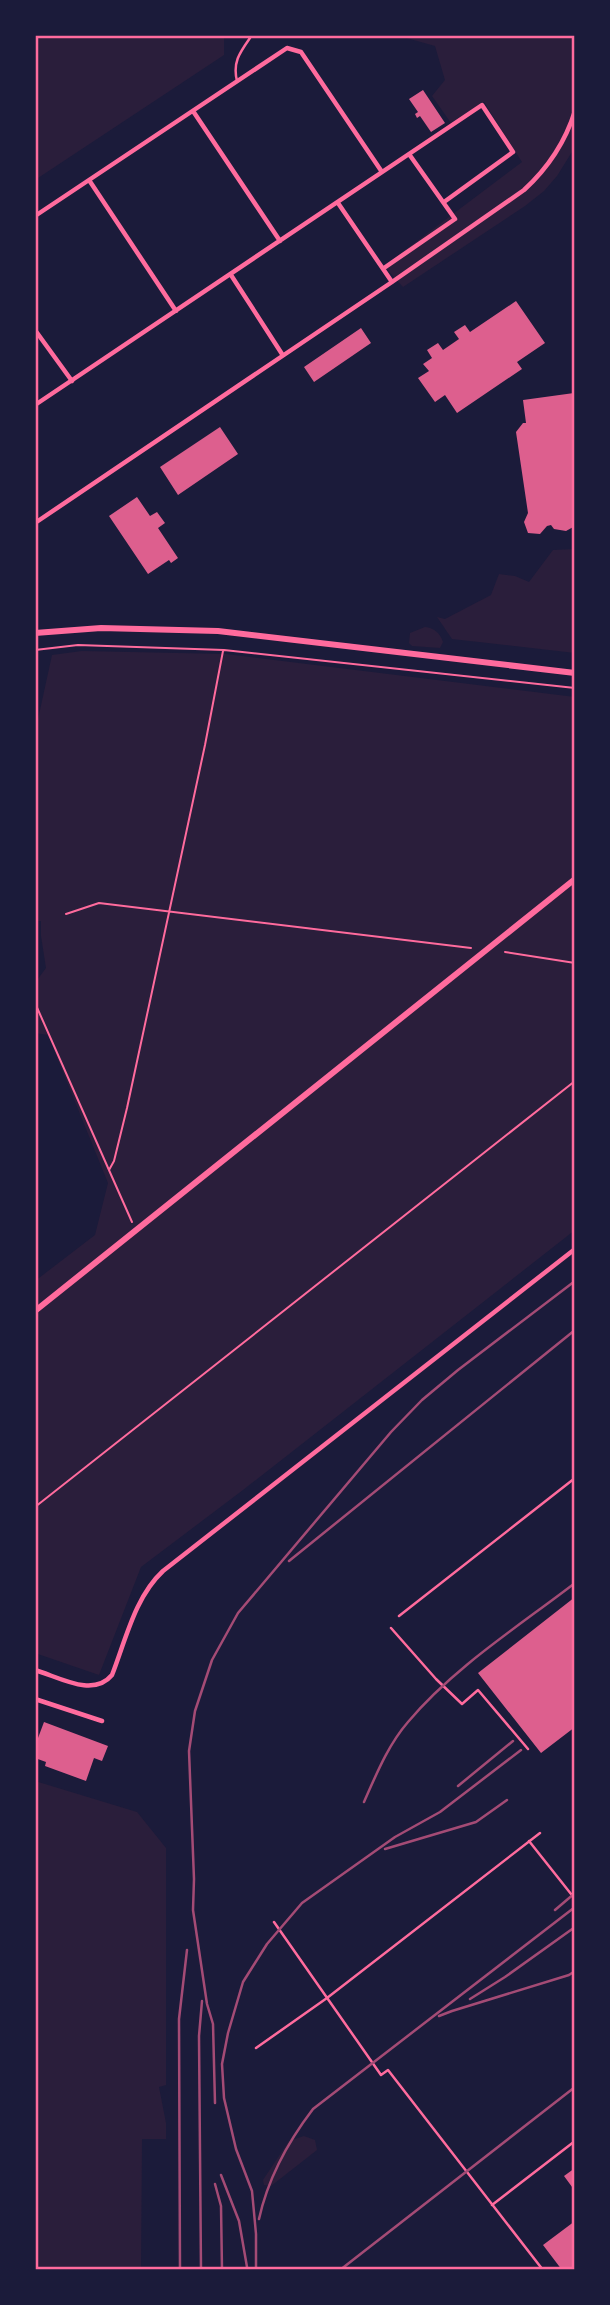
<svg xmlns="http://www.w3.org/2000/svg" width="610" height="2305" viewBox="0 0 610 2305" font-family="Poppins,sans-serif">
<rect width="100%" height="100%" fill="#1b1b3a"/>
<!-- green -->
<path fill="#2a1e3b" d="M 35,35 L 224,35 L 224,55 L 35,180 Z
M 396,35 L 575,35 L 575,147 L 557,176 L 544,191 L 525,206 L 403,287 L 384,266 L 522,162 L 484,102 L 451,123 L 432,96 L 445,80 L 435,46 Z
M 575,549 L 575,653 L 452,639 L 437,617 L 445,619 L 491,595 L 499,574 L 515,576 L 529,582 L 553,550 Z
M 425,627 C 434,628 440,633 443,642 L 440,648 L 412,646 L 409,643 L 410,633 Z
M 82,651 L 226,654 L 575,697 L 575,1230 L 243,1490 L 141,1567 L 99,1675 L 35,1653 L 35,1281 L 95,1235 L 108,1183 L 48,1035 L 35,1033 L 35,983 L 46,968 L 41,936 L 41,921 L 35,921 L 35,733 L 52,655 Z
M 35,1781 L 137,1812 L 166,1848 L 166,2085 L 159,2087 L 166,2123 L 166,2139 L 142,2139 L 141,2270 L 35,2270 Z
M 304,2136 L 315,2140 L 317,2150 L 271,2186 L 264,2185 L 263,2180 L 289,2141 Z"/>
<!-- building -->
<path fill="#dd5f8e" d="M 423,90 L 445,123 L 431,132 L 420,116 L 417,118 L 415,114 L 418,112 L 409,99 Z
M 516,301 L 545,343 L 517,362 L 522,369 L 457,413 L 445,395 L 435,402 L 418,378 L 429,371 L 423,364 L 432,358 L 427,350 L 438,343 L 443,350 L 459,339 L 454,332 L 465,325 L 470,332 Z
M 361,328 L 371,343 L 314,382 L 304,367 Z
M 574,393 L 575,526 L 566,531 L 554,529 L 551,525 L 547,526 L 540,534 L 528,533 L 524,522 L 528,513 L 516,432 L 523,423 L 526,423 L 523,400 Z
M 220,427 L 238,454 L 178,495 L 160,467 Z
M 137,497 L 150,516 L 157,512 L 165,523 L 158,528 L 178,558 L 171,563 L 169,560 L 148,574 L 109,516 Z
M 575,1597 L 575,1727 L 541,1753 L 478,1673 Z
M 44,1722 L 108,1746 L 102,1761 L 94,1758 L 86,1781 L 45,1766 L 46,1762 L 35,1758 L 35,1746 Z
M 575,2168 L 575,2191 L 564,2176 Z
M 575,2221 L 575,2270 L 562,2270 L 543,2245 Z"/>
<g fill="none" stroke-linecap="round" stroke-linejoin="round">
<!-- path -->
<path stroke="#ff6b9d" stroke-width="2" d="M 35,650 L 78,645 L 224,650 L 575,688
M 66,914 L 99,903 L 471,948
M 505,952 L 575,963
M 35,1003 L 132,1222
M 109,1170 L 114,1161 L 127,1108 L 205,745 L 223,651
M 35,1507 L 575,1081"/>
<!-- service -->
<path stroke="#ff6b9d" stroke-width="2.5" d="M 237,81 C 232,61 241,51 252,35
M 399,1616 L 575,1478
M 391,1628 L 436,1679 L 462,1704 L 478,1690 L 528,1749
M 529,1841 L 575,1899
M 274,1922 L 381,2075 L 388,2070 L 543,2270
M 256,2048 L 327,1998 L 540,1833
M 492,2205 L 575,2141"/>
<!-- minor -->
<path stroke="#ff6b9d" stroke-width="4.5" d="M 193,111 L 280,241
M 89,180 L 176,311
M 338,203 L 392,282
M 35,216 L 287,48 L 301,52 L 382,172
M 384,268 L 455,219 L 409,154
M 231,275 L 282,354
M 35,330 L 72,381
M 35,405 L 482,105 L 513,152 L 444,202
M 35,523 L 392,282 L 524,190 C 548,168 565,143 575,111
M 35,1670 C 59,1677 93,1698 112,1675 C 126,1639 135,1597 163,1571 L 575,1249
M 35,1699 L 102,1721"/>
<!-- tertiary -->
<path stroke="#ff6b9d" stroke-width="6" d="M 35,633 L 101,628 L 218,631 L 575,673
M 35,1311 L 575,879"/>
<!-- rail -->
<path stroke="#a44b75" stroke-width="2.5" d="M 289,1561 L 575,1330
M 458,1786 L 513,1741
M 364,1802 C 376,1775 388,1745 408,1722 C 453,1668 519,1626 575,1583
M 385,1849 L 476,1822 L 507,1800
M 555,1910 L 575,1893
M 470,1999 L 505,1977 L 575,1927
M 439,2016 L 452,2011 L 569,1975 L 575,1971
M 215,2103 L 213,2024 L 207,2004 L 193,1910 L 194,1879 L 189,1751 L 195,1711 L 212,1660 L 238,1613 L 391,1432 L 422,1400 L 458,1370 L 575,1281
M 221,2175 L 239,2221 L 247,2267
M 215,2184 L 221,2206 L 222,2270
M 259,2219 C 268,2178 287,2143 313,2109 L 575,1907
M 180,2270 L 179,2019 L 187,1950
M 201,2270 L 199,2036 L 202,2001
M 256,2270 L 256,2234 L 252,2191 L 236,2149 L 224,2098 L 222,2064 L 228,2033 L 243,1982 L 267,1944 L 302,1903 L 395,1837 L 440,1812 L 521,1750
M 340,2270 L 575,2087"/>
</g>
<!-- border -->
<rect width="610" height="2305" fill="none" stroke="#1b1b3a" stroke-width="74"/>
<rect x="37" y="37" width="536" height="2231" fill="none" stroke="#ff6b9d" stroke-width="2.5"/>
</svg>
